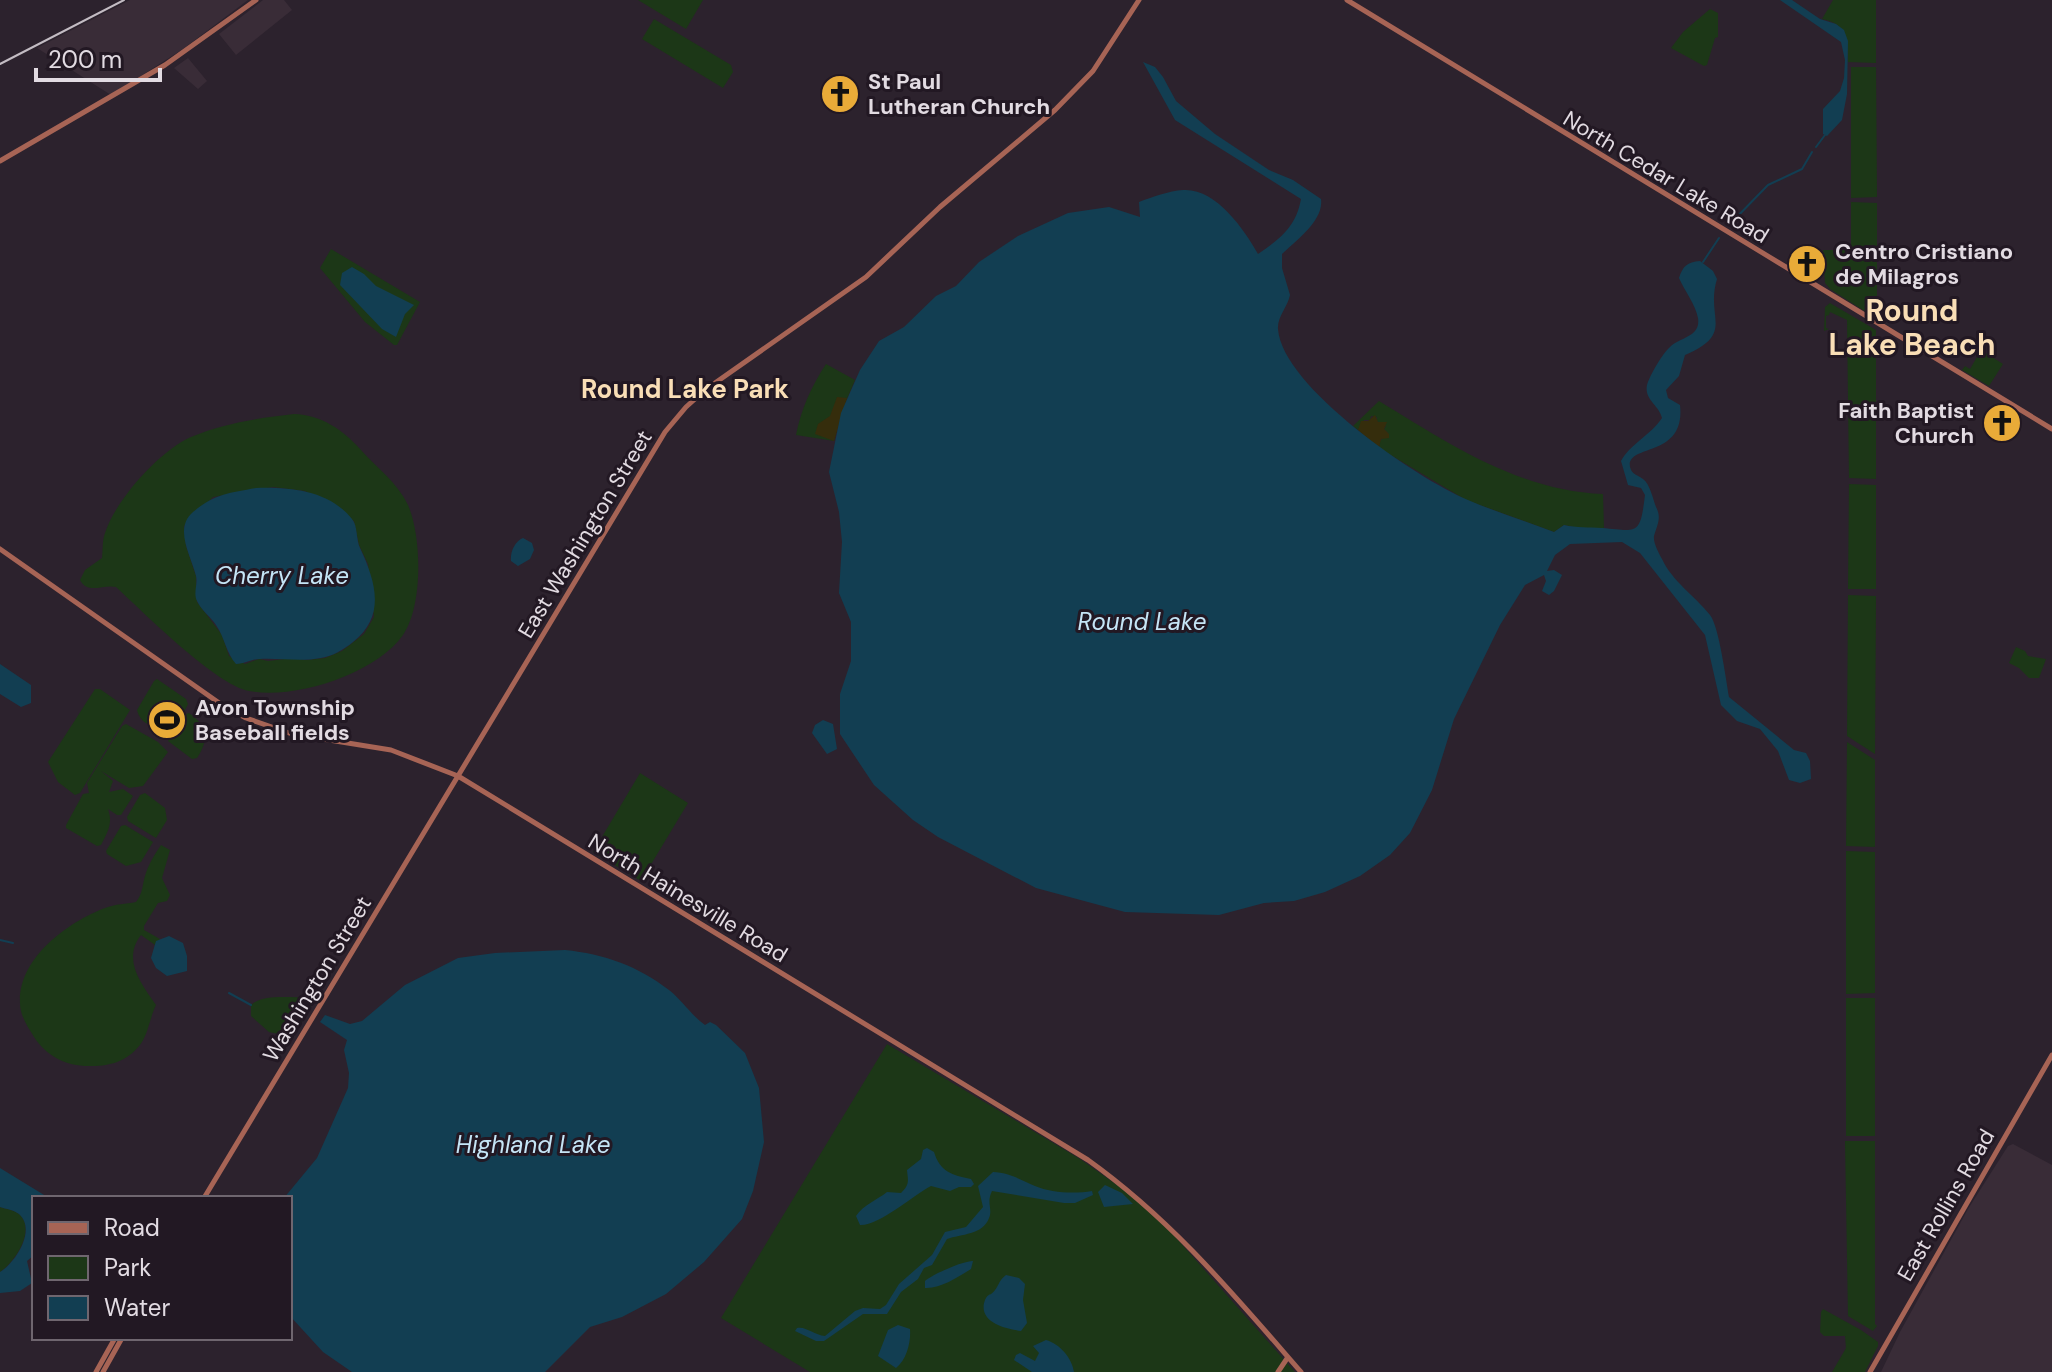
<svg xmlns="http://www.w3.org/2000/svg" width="2052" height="1372" viewBox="0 0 2052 1372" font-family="'DM Sans',sans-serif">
<rect width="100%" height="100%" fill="#2c222d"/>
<!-- commercial -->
<path fill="#392c37" d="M 130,0 L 248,0 L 183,49 L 111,95 L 37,48 Z
M 263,0 L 284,0 L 292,10 L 236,55 L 219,34 Z
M 188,58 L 207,81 L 198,89 L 174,68 Z
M 2013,1144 L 2052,1165 L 2052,1372 L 1881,1372 L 1900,1332 L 1968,1209 L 2008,1146 Z"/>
<!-- green -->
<path fill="#1c3717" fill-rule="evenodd" d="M 638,0 L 703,0 L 686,29 Z
M 1833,0 L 1876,0 L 1876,63 L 1848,62 C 1848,41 1847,23 1822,19 Z
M 1710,9 L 1718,13 L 1718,37 L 1715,38 L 1707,65 L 1704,66 L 1671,48 L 1683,32 Z
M 654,19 L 731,65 L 733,72 L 723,88 L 642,39 Z
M 1851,67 L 1876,67 L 1877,197 L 1851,198 Z
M 1851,202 L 1877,203 L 1877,319 L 1830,289 L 1825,283 L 1823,250 L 1851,250 Z
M 331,249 L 420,302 L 397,345 L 394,345 L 365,322 L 320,268 Z
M 1830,303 L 1876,330 L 1876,479 L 1849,478 L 1847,320 L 1830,312 L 1829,315 L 1826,316 L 1826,328 L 1829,329 L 1824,331 L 1825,307 Z
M 1981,350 L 2003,364 L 1989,386 L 1962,370 L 1965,366 L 1970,369 Z
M 826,364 L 855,380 L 841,413 L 834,441 L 796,435 C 801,409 811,387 826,364 Z
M 1379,401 C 1448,443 1519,491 1603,494 L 1604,528 L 1578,528 L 1564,525 L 1554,532 L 1466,500 L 1379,448 L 1380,441 L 1388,433 L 1384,429 L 1386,426 L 1377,421 L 1377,417 L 1371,416 L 1370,420 L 1364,420 L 1358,430 L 1353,426 Z
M 294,414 C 322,415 343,430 361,450 C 378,469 397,482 408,505 C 422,537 423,606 403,635 C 376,674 294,700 249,691 C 216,685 143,612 116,587 C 103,584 88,595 80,580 L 85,570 L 102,558 C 103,550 102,541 105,533 C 115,501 159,451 191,437 C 224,423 259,418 294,414 ZM 273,487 L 305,491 L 354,521 L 359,545 L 368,564 L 374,617 L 364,634 L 342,651 L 325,658 L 307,660 L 293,658 L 268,661 L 259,659 L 245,664 L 229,656 L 222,635 L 197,602 L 196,576 L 186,546 L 184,526 L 213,497 Z
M 1849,484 L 1876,485 L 1876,589 L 1848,589 Z
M 1848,595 L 1876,596 L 1875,754 L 1847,736 Z
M 2016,647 L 2025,651 L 2028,656 L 2046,659 L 2039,678 L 2029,678 L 2019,668 L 2009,663 Z
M 157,679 L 186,699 L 188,704 L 185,710 L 166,726 C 153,728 140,724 137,710 L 154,681 Z
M 95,689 L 100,689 L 130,710 L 80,793 L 75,795 L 58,782 L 48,762 Z
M 189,713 C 208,726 209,740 197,758 L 192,759 L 168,741 L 186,714 Z
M 126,724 L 158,742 L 168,752 L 143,786 L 129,788 L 101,771 L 113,781 L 109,792 L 123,789 L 133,796 L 121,815 L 117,815 L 108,809 C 113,823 108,832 101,845 L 97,846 L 66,828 L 66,825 L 83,794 L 89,793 L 87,783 L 122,726 Z
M 1847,742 L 1875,760 L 1875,847 L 1846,846 Z
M 640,773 L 688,803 L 641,881 L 593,852 Z
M 145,793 L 165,808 L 167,820 L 156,838 L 128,821 L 127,817 L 140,795 Z
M 125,825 L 153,842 L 141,862 L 126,866 L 107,854 L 106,851 L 121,826 Z
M 161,845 L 170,850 L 162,878 L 170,895 L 167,901 L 158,903 L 144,926 L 144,930 L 160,939 L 155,945 L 141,935 C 122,960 141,983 156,1005 C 150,1017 148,1035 140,1045 C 127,1061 111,1066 92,1066 C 68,1067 47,1057 34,1037 C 28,1027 20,1016 20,1003 C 18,958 68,922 105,908 C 115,904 126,904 136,902 C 143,893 142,886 145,876 C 148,865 155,854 161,845 Z
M 1846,851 L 1875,852 L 1875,993 L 1846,994 Z
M 318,995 L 292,1037 L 269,1032 L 251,1016 L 251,1005 C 267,991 297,1001 318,995 Z
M 1846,998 L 1875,998 L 1875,1136 L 1846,1136 Z
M 887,1044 L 1080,1159 L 1127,1192 L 1170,1231 L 1295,1372 L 810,1372 L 721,1318 Z
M 1845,1141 L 1875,1141 L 1875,1324 L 1877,1326 L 1873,1331 L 1848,1316 Z
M 0,1207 C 6,1209 14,1210 19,1214 C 37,1230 14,1263 0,1272 Z
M 1823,1309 L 1861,1330 L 1878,1342 L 1878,1346 L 1865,1372 L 1832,1372 L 1846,1348 L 1845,1336 L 1824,1336 L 1820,1332 L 1821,1312 Z"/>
<!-- sand -->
<path fill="#352d0c" d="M 837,397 L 847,398 L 834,441 L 815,434 L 818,424 L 830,416 Z
M 1375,415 L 1378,422 L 1387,422 L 1384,429 L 1389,434 L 1389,438 L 1381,439 L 1379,448 L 1358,430 L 1361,421 L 1368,421 Z"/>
<!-- water -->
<path fill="#123e52" d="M 1780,0 L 1792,0 L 1820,19 L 1836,24 L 1844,30 L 1848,41 L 1847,94 L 1842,120 L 1827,136 L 1823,134 L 1823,109 L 1840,91 L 1844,78 L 1845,60 L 1841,42 Z
M 1143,62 L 1155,67 L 1163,77 L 1176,101 L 1215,134 L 1269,170 L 1293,180 L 1321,199 C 1324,221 1295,241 1282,254 L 1282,268 L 1290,295 C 1288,306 1277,317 1278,329 C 1282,387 1418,479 1468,500 C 1496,512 1526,521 1554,532 L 1564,525 C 1577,528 1589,527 1602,528 C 1638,531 1640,536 1645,495 L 1641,488 L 1628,485 L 1621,461 C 1630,444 1651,435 1662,418 C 1659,405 1644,400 1647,385 C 1650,375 1662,354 1670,347 C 1680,337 1701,337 1698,318 C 1695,303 1685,292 1679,278 C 1683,266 1687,262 1700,261 L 1713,271 L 1717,279 C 1705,318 1736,333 1685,355 L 1679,376 L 1666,390 L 1668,398 L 1680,405 C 1686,459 1626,443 1630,467 C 1632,475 1638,475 1643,479 C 1650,484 1653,499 1656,507 C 1662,518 1657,525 1654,536 C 1653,543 1659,553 1662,559 C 1672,581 1695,596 1710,615 C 1719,626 1726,680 1729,697 L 1794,750 L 1806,753 L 1810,761 L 1811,779 L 1800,783 L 1789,780 L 1778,751 L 1760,729 L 1737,721 L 1721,705 L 1705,635 L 1640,553 L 1622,542 L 1570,544 L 1555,555 L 1547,571 L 1554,570 L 1562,575 L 1554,591 L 1549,595 L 1542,591 L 1546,581 L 1544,575 L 1525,585 L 1500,625 L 1454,719 L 1432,790 L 1410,833 L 1390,855 L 1360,876 L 1325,892 L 1294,901 L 1264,903 L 1219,915 L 1125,912 L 1036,888 L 938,837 L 913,820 L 874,785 L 840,734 L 840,694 L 851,661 L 851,622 L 839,593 L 842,542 L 839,512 L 829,472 L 841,413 L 860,370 L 879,341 L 904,327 L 936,296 L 956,286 L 979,262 L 1018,236 L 1068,213 L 1109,207 L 1140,217 L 1139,202 C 1152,197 1169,191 1183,190 C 1216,188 1244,229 1258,254 C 1280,239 1296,227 1301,199 L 1175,120 Z
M 352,267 L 364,274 L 376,286 L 414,305 L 405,314 L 396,337 L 382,329 L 340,285 L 342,273 Z
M 256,488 C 289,487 329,490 352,519 C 358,526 356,540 360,548 C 376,582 386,616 353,642 C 343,650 333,656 321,658 C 301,662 280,658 260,659 C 251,659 245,664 236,664 C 226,653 225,638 216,625 C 211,617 201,610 197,601 C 193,593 198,584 196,576 C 192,557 173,529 193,512 C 214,494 229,493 256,488 Z
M 523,538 L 532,543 L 534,550 L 530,559 L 518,566 L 511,561 C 510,552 515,541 523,538 Z
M 0,664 L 31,685 L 31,703 L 21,707 L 0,694 Z
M 823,720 L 833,724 L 837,749 L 827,754 L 812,733 L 815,725 Z
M 169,936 L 183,943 L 187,956 L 187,971 L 167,976 L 156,968 L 151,958 L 156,941 Z
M 565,950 C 604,954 638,966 669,990 C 682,1000 691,1015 705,1025 L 710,1022 L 716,1025 L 745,1053 L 759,1088 L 764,1142 L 753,1191 L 742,1219 L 704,1262 L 666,1294 L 622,1317 L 590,1327 L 545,1372 L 352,1372 L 323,1352 L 290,1316 L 290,1198 L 284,1198 L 317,1158 L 348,1088 L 349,1073 L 344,1050 L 347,1040 L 320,1022 L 325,1015 L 350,1024 L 362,1021 L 405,985 L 458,958 L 495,953 Z
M 927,1148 L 934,1152 C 940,1172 952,1175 971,1179 L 974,1184 L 971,1187 L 959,1187 L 950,1191 L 931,1186 C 912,1196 879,1226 860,1225 L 856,1216 C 863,1205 877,1200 887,1192 L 901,1193 C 910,1184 908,1181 907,1170 L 921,1159 L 923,1150 Z
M 0,1168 L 49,1198 L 34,1198 L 34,1255 L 27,1261 L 32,1283 L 20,1291 L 0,1293 L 0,1272 C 15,1263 37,1230 19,1214 C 14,1210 6,1209 0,1207 Z
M 993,1172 C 1010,1173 1019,1179 1035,1186 C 1051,1193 1075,1194 1092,1191 L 1093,1195 L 1075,1203 L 1064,1203 L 992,1191 C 986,1203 993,1209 989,1218 C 983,1235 961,1234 947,1239 L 932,1265 L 924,1268 L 918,1279 L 901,1292 L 887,1314 L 863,1314 L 824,1341 L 816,1341 L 795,1331 L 797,1328 C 806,1326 814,1335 825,1336 L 855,1311 L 863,1308 L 880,1309 L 886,1305 L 899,1284 L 932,1255 L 945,1232 L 966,1227 L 983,1207 L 978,1186 Z
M 1105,1185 L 1122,1193 L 1133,1204 L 1104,1207 L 1098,1192 Z
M 973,1261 L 971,1269 C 958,1277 940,1289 925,1288 L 925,1281 C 933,1274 963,1261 973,1261 Z
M 1006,1275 L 1019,1278 L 1025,1284 L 1023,1300 L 1027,1323 L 1021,1331 C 1005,1329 977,1322 985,1300 C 989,1292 990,1297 995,1290 C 999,1285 999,1280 1006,1275 Z
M 898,1325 L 910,1329 C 911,1342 907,1359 896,1368 L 878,1356 L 888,1330 Z
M 1046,1340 C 1060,1344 1072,1358 1074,1372 L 1032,1372 L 1014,1360 L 1016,1355 L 1020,1353 L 1035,1361 L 1039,1353 L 1033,1346 Z"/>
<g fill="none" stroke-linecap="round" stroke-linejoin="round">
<!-- stream -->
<path stroke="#123e52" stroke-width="2" d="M 1816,147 L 1825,135
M 1730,224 L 1768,185 L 1802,169 L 1812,152
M 1703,262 L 1719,238
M 0,940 L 13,943
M 229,993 L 251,1005"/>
<!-- secondary -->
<path stroke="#a76455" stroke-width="5" d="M 1347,0 L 2052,429
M 0,161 L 165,65 L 256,0
M 0,549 L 222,705 L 246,718 L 292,734 L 391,750 L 458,776 L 1088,1160 C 1172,1220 1234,1295 1301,1372
M 204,1198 L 665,432 L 686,407 L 705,390 L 866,277 L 940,207 L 1055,110 L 1093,71 L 1139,0
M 96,1372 L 115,1338
M 103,1372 L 122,1338
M 1278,1372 L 1288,1357
M 1870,1372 L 2052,1055"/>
<!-- rail -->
<path stroke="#c3bcc3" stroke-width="2" d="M 0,64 L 124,0"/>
</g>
<!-- icons -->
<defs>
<g id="church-disc" transform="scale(2)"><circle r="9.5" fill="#e9ab38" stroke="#221823"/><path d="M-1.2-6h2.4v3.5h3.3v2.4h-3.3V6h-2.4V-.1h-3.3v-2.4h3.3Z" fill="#111"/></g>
<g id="stadium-disc" transform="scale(2)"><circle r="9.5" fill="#e9ab38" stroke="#221823"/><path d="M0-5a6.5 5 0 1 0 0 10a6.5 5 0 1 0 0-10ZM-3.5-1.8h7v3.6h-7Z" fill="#111"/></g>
</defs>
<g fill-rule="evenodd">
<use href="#church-disc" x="840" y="94"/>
<use href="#church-disc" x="1807" y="264"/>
<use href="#church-disc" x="2002" y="423"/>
<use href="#stadium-disc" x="167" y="720"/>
</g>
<g text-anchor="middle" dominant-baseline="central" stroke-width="6" stroke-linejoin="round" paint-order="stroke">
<!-- poi labels -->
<g font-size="22" font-weight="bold" fill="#e2dbe2" stroke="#221823" text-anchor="start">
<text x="868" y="81">St Paul<tspan x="868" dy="25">Lutheran Church</tspan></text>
<text x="1835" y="251">Centro Cristiano<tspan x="1835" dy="25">de Milagros</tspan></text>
<text x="1974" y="410" text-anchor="end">Faith Baptist<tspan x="1974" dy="25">Church</tspan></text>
<text x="195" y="707">Avon Township<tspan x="195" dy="25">Baseball fields</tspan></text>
</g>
<!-- street labels -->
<g font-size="22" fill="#e2dbe2" stroke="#221823">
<text transform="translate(1666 177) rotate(31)">North Cedar Lake Road</text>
<text transform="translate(585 534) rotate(-59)">East Washington Street</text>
<text transform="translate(688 898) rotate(31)">North Hainesville Road</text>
<text transform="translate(317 979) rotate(-59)">Washington Street</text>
<text transform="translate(1946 1205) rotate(-60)">East Rollins Road</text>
</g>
<!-- water labels -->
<g font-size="24" font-style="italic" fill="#c5e5f6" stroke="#221823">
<text x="282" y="575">Cherry Lake</text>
<text x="1142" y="621">Round Lake</text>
<text x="533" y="1144">Highland Lake</text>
</g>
<!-- quarter labels -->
<g font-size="26" font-weight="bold" fill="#f9deb6" stroke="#221823">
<text x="685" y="389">Round Lake Park</text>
</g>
<!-- district labels -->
<g font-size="30" font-weight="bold" fill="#f9deb6" stroke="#221823">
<text x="1912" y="310">Round<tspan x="1912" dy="34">Lake Beach</tspan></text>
</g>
</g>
<!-- legend -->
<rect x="32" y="1196" width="260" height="144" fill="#221823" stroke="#6f666f" stroke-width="2"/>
<rect x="48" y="1222" width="40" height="12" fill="#a76455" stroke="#6f666f" stroke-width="2"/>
<text x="104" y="1236" font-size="24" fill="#e2dbe2">Road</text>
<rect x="48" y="1256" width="40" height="24" fill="#1c3717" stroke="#6f666f" stroke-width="2"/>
<text x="104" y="1276" font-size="24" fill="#e2dbe2">Park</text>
<rect x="48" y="1296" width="40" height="24" fill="#123e52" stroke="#6f666f" stroke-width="2"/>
<text x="104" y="1316" font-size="24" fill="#e2dbe2">Water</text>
<!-- scale -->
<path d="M36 68v12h124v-12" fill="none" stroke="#e2dbe2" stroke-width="4"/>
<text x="48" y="68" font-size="24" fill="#e2dbe2" stroke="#221823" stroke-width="6" paint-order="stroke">200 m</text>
</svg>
